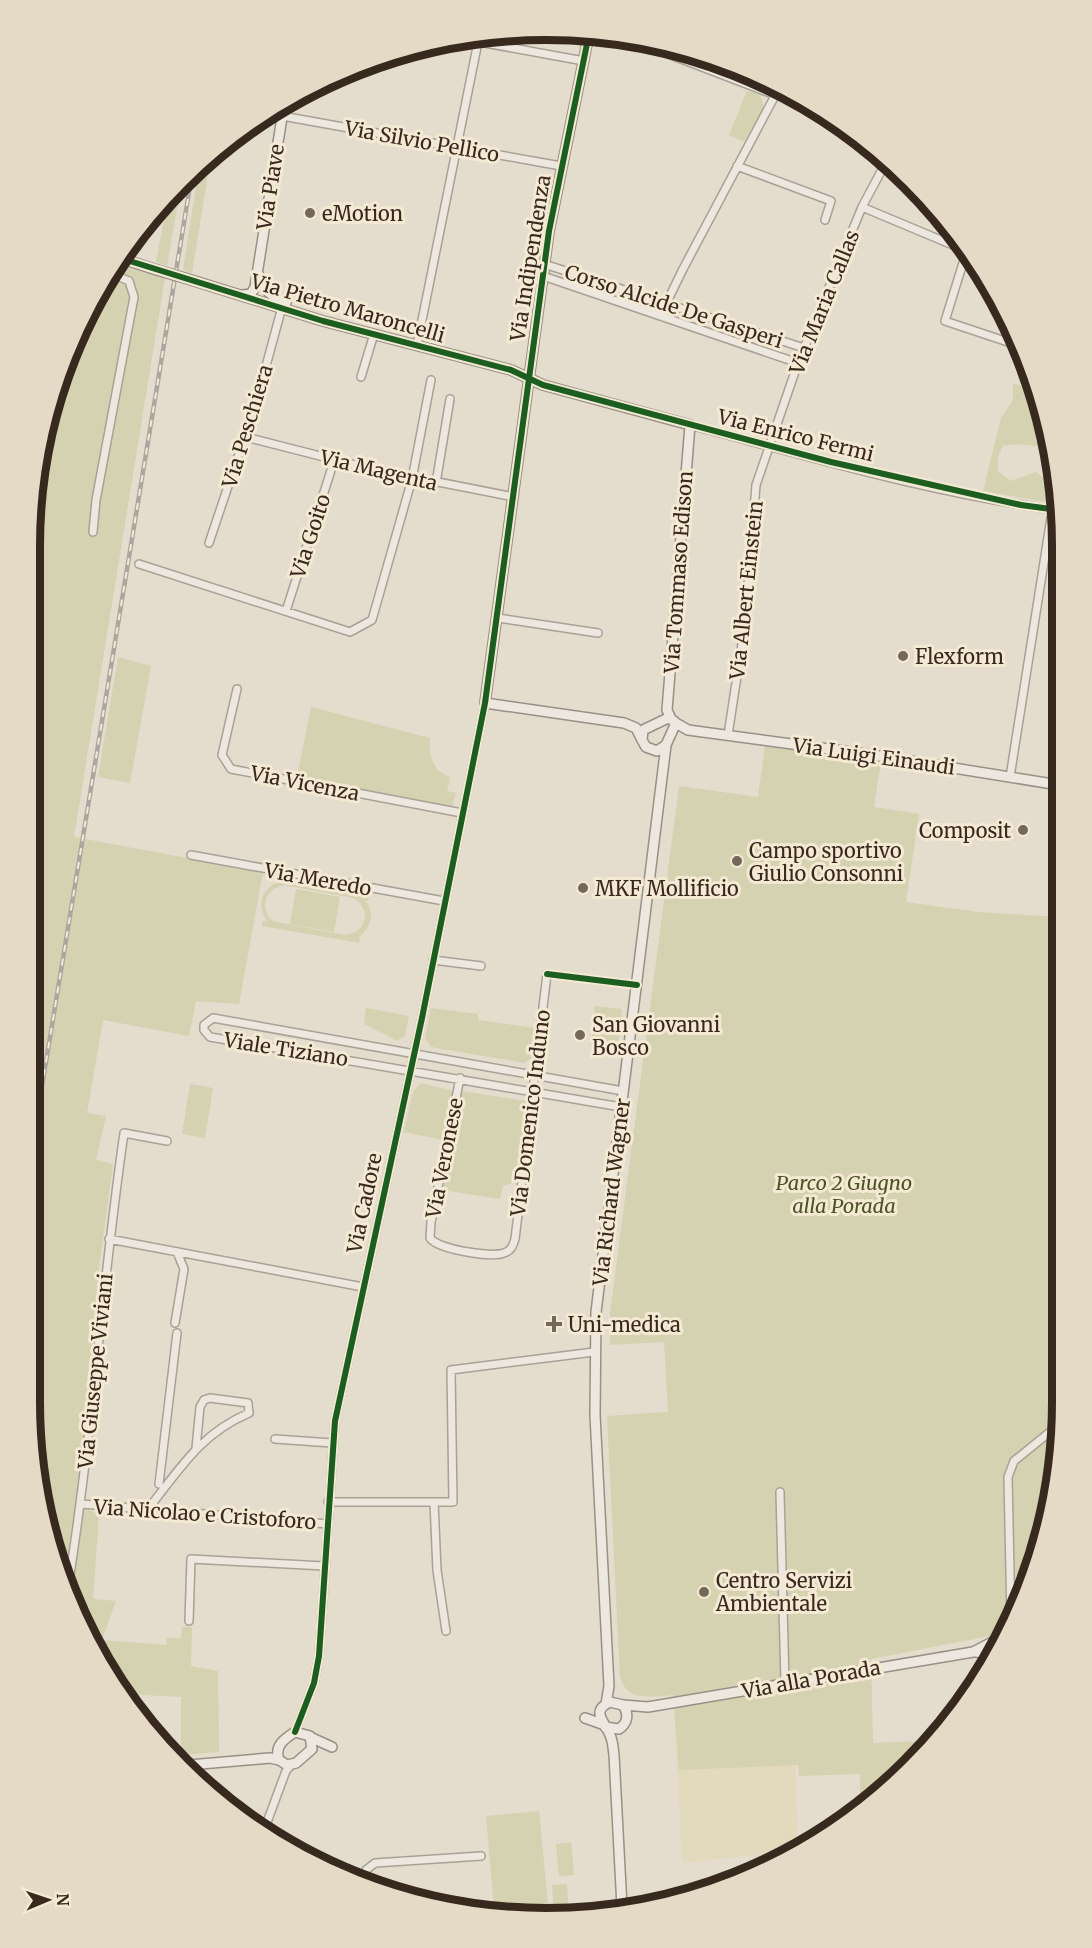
<svg xmlns="http://www.w3.org/2000/svg" width="1092" height="1948" viewBox="0 0 1092 1948" font-family="Merriweather,serif">
<rect width="100%" height="100%" fill="#e4dccd"/>
<!-- farmland -->
<path fill="#e3dabe" d="M 793,1692 L 798,1845 L 787,1852 L 682,1863 L 674,1712 Z"/>
<!-- green -->
<path fill="#d4d2b0" fill-rule="evenodd" d="M 747,91 L 760,95 L 764,107 L 744,142 L 729,135 Z
M 211,156 L 192,273 L 183,270 L 199,167 Z
M 181,185 L 167,266 L 156,262 L 168,197 Z
M 116,264 L 165,278 L 74,837 L 263,872 L 239,1004 L 196,1001 L 189,1036 L 103,1020 L 87,1113 L 106,1116 L 96,1160 L 113,1164 L 99,1268 L 77,1506 L 99,1514 L 93,1599 L 116,1601 L 102,1640 L 166,1645 L 167,1638 L 181,1638 L 182,1627 L 192,1627 L 191,1666 L 218,1671 L 219,1752 L 181,1755 L 181,1697 L 125,1694 L 57,1568 L 30,1402 L 31,513 L 48,412 L 99,288 Z
M 1013,384 L 1036,388 L 1051,451 C 1037,444 1019,443 1003,446 L 998,457 L 998,471 L 1011,481 L 1036,472 L 1058,487 L 1058,504 L 983,491 L 1001,418 L 1013,400 Z
M 118,657 L 151,666 L 130,783 L 98,777 Z
M 311,707 L 430,738 C 429,756 432,771 450,777 L 447,791 L 456,793 L 452,807 L 297,777 Z
M 765,746 L 881,761 L 874,807 L 919,814 L 906,902 L 978,912 L 1059,917 L 1061,1435 L 1035,1568 L 1005,1633 L 871,1659 L 873,1743 L 920,1741 L 920,1749 L 886,1790 L 860,1806 L 860,1774 L 799,1776 L 798,1765 L 679,1770 L 673,1695 C 652,1697 627,1702 620,1677 L 607,1416 L 668,1412 L 664,1342 L 610,1345 L 610,1313 L 679,786 L 758,797 Z
M 283,881 L 369,896 L 368,901 L 364,900 C 377,912 370,928 359,937 L 360,943 L 262,926 L 262,921 L 268,922 C 255,906 262,885 283,881 ZM 284,885 L 353,898 L 360,903 L 365,912 C 365,925 359,934 345,935 L 272,921 C 259,907 265,889 284,885 Z
M 296,889 L 340,897 L 334,932 L 290,924 Z
M 595,1006 L 622,1009 L 618,1049 L 591,1046 Z
M 366,1008 L 409,1016 L 405,1036 L 397,1041 L 364,1024 Z
M 431,1008 L 478,1014 L 478,1020 L 534,1028 L 531,1058 L 524,1063 L 431,1047 L 425,1038 Z
M 421,1083 L 453,1091 L 443,1140 L 404,1132 L 413,1092 Z
M 190,1084 L 213,1088 L 205,1138 L 182,1134 Z
M 462,1091 L 526,1101 L 518,1173 L 511,1183 L 503,1186 L 500,1199 L 443,1190 Z
M 539,1811 L 549,1914 L 494,1908 L 486,1816 Z
M 571,1842 L 574,1875 L 559,1876 L 556,1844 Z
M 567,1884 L 569,1916 L 554,1914 L 552,1885 Z"/>
<g fill="none" stroke-linecap="round" stroke-linejoin="round">
<!-- street casing -->
<g stroke="#a9a196" stroke-width="10">
<path id="street" d="M 624,37 L 775,95
M 463,39 L 584,61
M 707,69 L 712,58
M 282,116 L 561,166
M 737,166 L 831,201 L 825,220
M 862,207 L 967,251
M 967,250 L 945,321 L 1017,345
M 544,264 L 804,348
M 543,276 L 798,363
M 663,317 L 666,304 L 683,269 L 779,88
M 417,345 L 478,42
M 361,377 L 374,334
M 690,425 C 811,457 933,494 1058,510
M 246,437 L 367,468 L 514,497
M 436,483 L 450,399
M 93,532 L 96,500 L 134,297 L 129,281 L 110,273
M 209,543 L 256,403 L 282,307
M 139,564 L 350,632 L 372,620 L 412,479 L 431,380
M 286,611 L 334,461
M 498,618 L 598,633
M 237,689 L 222,755 L 231,769 L 462,813
M 728,735 L 745,624 L 756,485 L 798,363 L 862,207 L 886,162
M 1010,777 L 1051,518 L 1058,510
M 191,855 L 444,901
M 433,960 L 481,966
M 460,1078 L 431,1222 L 430,1238 C 437,1249 491,1258 504,1253 C 511,1251 513,1246 515,1239 L 547,974
M 621,1107 L 210,1037 L 204,1030 L 204,1025 L 213,1018 L 623,1091
M 109,1239 L 363,1287
M 175,1323 L 184,1269 L 177,1252
M 275,1439 L 332,1443
M 159,1484 L 177,1333
M 780,1492 L 785,1683
M 328,1502 L 453,1502 L 451,1370 L 594,1352
M 434,1502 L 437,1570 L 446,1631
M 82,1504 L 328,1524
M 148,1509 C 180,1469 200,1434 249,1413 L 248,1403 L 210,1398 L 204,1400 L 200,1407 L 196,1448
M 68,1587 C 92,1437 102,1284 124,1133 L 167,1141
M 1011,1620 L 1008,1477 L 1014,1461 L 1061,1423
M 189,1621 L 191,1559 L 324,1566
M 1002,1636 L 1010,1617
M 295,1732 L 314,1683 L 319,1656 L 335,1421 L 422,1018 L 485,703
M 263,1833 L 286,1771 L 291,1765
M 365,1879 L 366,1870 L 375,1863 L 481,1856"/>
</g>
<!-- secondary casing -->
<g stroke="#989086" stroke-width="12">
<path id="secondary" d="M 589,34 L 549,231 L 485,703 L 624,723 L 636,728 L 641,738
M 120,258 L 157,270
M 258,273 C 262,289 272,297 286,303
M 188,279 L 323,321 L 511,370 L 543,385 L 690,425 L 667,710 L 671,719
M 243,295 L 251,294 L 255,287 L 284,105
M 668,718 L 674,721 L 675,725 L 666,745 L 657,751 L 646,747 L 642,740 L 643,730 Z
M 674,722 L 688,730 L 873,755 L 1059,785
M 976,1652 L 995,1655
M 606,1704 L 609,1686 L 595,1415 L 596,1312 L 666,745
M 623,1705 L 648,1707 L 973,1652 L 998,1639
M 585,1718 L 602,1724
M 605,1727 L 619,1729 C 628,1723 629,1714 623,1705 L 610,1702 C 590,1711 605,1722 610,1735 C 613,1741 613,1748 614,1755 L 622,1907
M 295,1732 L 310,1736 L 312,1749 L 296,1763 L 287,1765 L 279,1760 C 274,1746 284,1739 295,1732 Z
M 310,1737 L 332,1747
M 189,1765 L 270,1758 L 279,1760"/>
</g>
<!-- street -->
<use href="#street" stroke="#ece7df" stroke-width="7"/>
<!-- secondary -->
<use href="#secondary" stroke="#ece7df" stroke-width="9"/>
<!-- rail casing -->
<g stroke="#aba69f" stroke-width="4.5">
<path id="rail" d="M 30,1159 L 192,174"/>
</g>
<!-- rail -->
<use href="#rail" stroke="#f4e9d3" stroke-width="2" stroke-dasharray="7" stroke-linecap="butt"/>
<!-- secondary-bridge casing -->
<g stroke="#989086" stroke-width="12" stroke-linecap="butt">
<path id="secondary-bridge" d="M 157,270 L 188,279"/>
</g>
<!-- secondary-bridge -->
<use href="#secondary-bridge" stroke="#ece7df" stroke-width="9"/>
<!-- cycleway casing -->
<g stroke="#f4e9d3" stroke-width="10">
<path id="cycleway" d="M 120,258 L 323,321 L 511,370 L 543,385 L 831,462 L 1021,505 L 1058,510
M 547,974 L 637,985
M 295,1732 L 314,1683 L 319,1656 L 335,1421 L 422,1018 L 485,703 L 549,231 L 589,34"/>
</g>
<!-- cycleway -->
<use href="#cycleway" stroke="#1b5e20" stroke-width="6"/>
</g>
<!-- markers -->
<g fill="#74685b" stroke="#f4e9d3" stroke-width="2">
<circle cx="310" cy="213" r="6"/>
<circle cx="903" cy="656" r="6"/>
<circle cx="1023" cy="830" r="6"/>
<circle cx="737" cy="861" r="6"/>
<circle cx="583" cy="888" r="6"/>
<circle cx="580" cy="1035" r="6"/>
<path d="M551 1315h6v6h6v6h-6v6h-6v-6h-6v-6h6z"/>
<circle cx="704" cy="1592" r="6"/>
</g>
<g text-anchor="middle" dominant-baseline="central" stroke-width="6" stroke-linejoin="round" paint-order="stroke">
<!-- street labels -->
<g font-size="20" fill="#37291e" stroke="#f4e9d3">
<text transform="translate(422 141) rotate(10)">Via Silvio Pellico</text>
<text transform="translate(270 187) rotate(-81)">Via Piave</text>
<text transform="translate(530 258) rotate(-81)">Via Indipendenza</text>
<text transform="translate(824 302) rotate(-68)">Via Maria Callas</text>
<text transform="translate(674 306) rotate(18)">Corso Alcide De Gasperi</text>
<text transform="translate(348 308) rotate(16)">Via Pietro Maroncelli</text>
<text transform="translate(247 426) rotate(-73)">Via Peschiera</text>
<text transform="translate(796 435) rotate(14)">Via Enrico Fermi</text>
<text transform="translate(379 470) rotate(13)">Via Magenta</text>
<text transform="translate(310 536) rotate(-72)">Via Goito</text>
<text transform="translate(678 572) rotate(-86)">Via Tommaso Edison</text>
<text transform="translate(746 590) rotate(-84)">Via Albert Einstein</text>
<text transform="translate(874 756) rotate(8)">Via Luigi Einaudi</text>
<text transform="translate(305 783) rotate(11)">Via Vicenza</text>
<text transform="translate(318 879) rotate(10)">Via Meredo</text>
<text transform="translate(286 1049) rotate(9)">Viale Tiziano</text>
<text transform="translate(530 1113) rotate(-83)">Via Domenico Induno</text>
<text transform="translate(444 1158) rotate(-79)">Via Veronese</text>
<text transform="translate(611 1192) rotate(-83)">Via Richard Wagner</text>
<text transform="translate(364 1203) rotate(-78)">Via Cadore</text>
<text transform="translate(95 1371) rotate(-84)">Via Giuseppe Viviani</text>
<text transform="translate(205 1514) rotate(4)">Via Nicolao e Cristoforo</text>
<text transform="translate(811 1679) rotate(-10)">Via alla Porada</text>
</g>
<!-- poi labels -->
<g font-size="20" fill="#37291e" stroke="#f4e9d3" text-anchor="start">
<text x="322" y="213">eMotion</text>
<text x="915" y="656">Flexform</text>
<text x="1011" y="830" text-anchor="end">Composit</text>
<text x="749" y="850">Campo sportivo<tspan x="749" dy="23">Giulio Consonni</tspan></text>
<text x="595" y="888">MKF Mollificio</text>
<text x="592" y="1024">San Giovanni<tspan x="592" dy="23">Bosco</tspan></text>
<text x="568" y="1324">Uni-medica</text>
<text x="716" y="1580">Centro Servizi<tspan x="716" dy="23">Ambientale</tspan></text>
</g>
<!-- park labels -->
<g font-size="20" font-style="italic" fill="#495326" stroke="#f4e9d3">
<text x="844" y="1182">Parco 2 Giugno<tspan x="844" dy="23">alla Porada</tspan></text>
</g>
</g>
<!-- crop -->
<path d="M0 0H1092V1948H0ZM546 40H546A506 506 0 0 1 1052 546V1402A506 506 0 0 1 546 1908H546A506 506 0 0 1 40 1402V546A506 506 0 0 1 546 40Z" fill="#e5dac5" fill-rule="evenodd"/>
<path fill="none" stroke="#37291e" stroke-width="8" d="M546 40H546A506 506 0 0 1 1052 546V1402A506 506 0 0 1 546 1908H546A506 506 0 0 1 40 1402V546A506 506 0 0 1 546 40Z"/>
<!-- north arrow -->
<g transform="translate(48 1900) rotate(88)" stroke="#f4e9d3" stroke-width="4.5" paint-order="stroke">
<path d="M0-4.5L10 22L0 15L-10 22Z" fill="#37291e"/>
<text y="-9" font-size="16" font-weight="bold" text-anchor="middle" fill="#37291e">N</text>
</g>
</svg>
